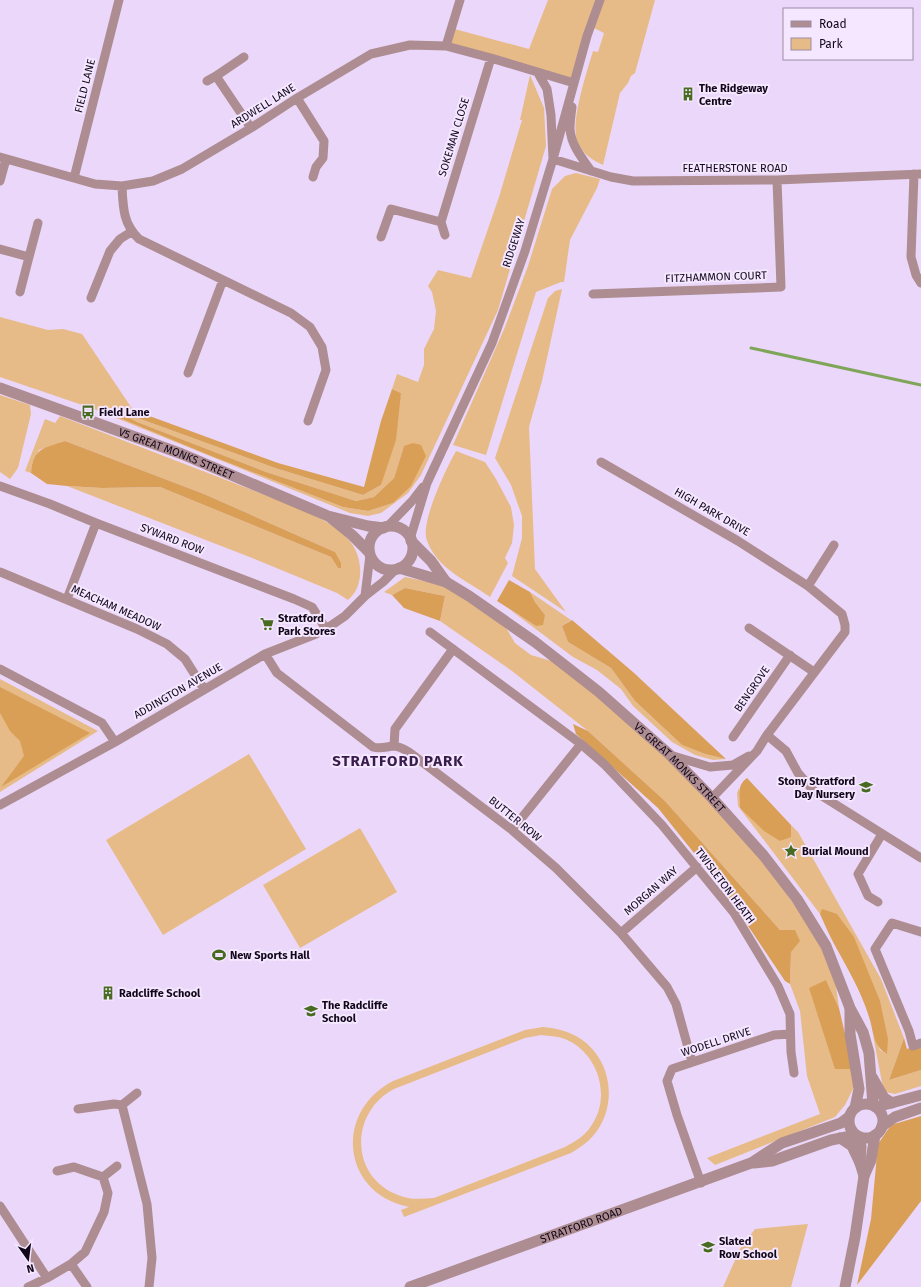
<svg xmlns="http://www.w3.org/2000/svg" width="921" height="1287" viewBox="0 0 921 1287" font-family="'Fira Sans',sans-serif">
<rect width="100%" height="100%" fill="#ebd7fa"/>
<!-- green -->
<path fill="#e7bb87" fill-rule="evenodd" d="M 548,0 L 655,0 L 635,73 L 631,76 L 628,83 L 620,93 L 603,165 C 592,160 583,154 578,143 C 569,124 587,72 593,51 L 598,52 L 604,33 L 592,27 L 574,83 L 446,46 L 451,28 L 529,49 Z
M 530,75 L 544,108 L 546,146 L 498,310 L 421,475 L 408,493 L 381,513 L 368,516 L 350,513 L 94,409 L 0,377 L 0,317 L 48,330 L 63,329 L 82,334 L 133,410 L 135,417 L 275,468 L 363,495 L 381,485 L 401,393 L 392,389 L 397,374 L 418,382 L 424,365 L 424,349 L 434,329 L 436,311 L 432,292 L 428,286 L 438,270 L 471,278 L 499,197 L 522,120 L 520,120 ZM 103,409 L 113,409 L 137,422 L 266,472 L 356,501 L 374,497 L 394,478 L 404,446 L 393,503 L 368,511 L 343,507 L 211,456 L 110,414 Z
M 576,173 L 600,179 L 597,188 L 570,240 L 564,282 L 561,282 L 536,292 L 486,455 L 453,445 L 505,327 L 528,266 L 552,189 L 565,176 Z
M 562,289 L 542,381 L 529,427 L 535,569 L 566,612 L 512,576 L 522,538 L 522,516 L 511,485 L 495,458 L 548,298 L 555,291 Z
M 0,395 L 30,405 L 31,414 L 18,468 L 10,479 L 0,472 Z
M 60,416 L 304,510 C 332,524 363,539 360,576 C 359,585 356,593 348,600 L 337,593 L 257,560 L 67,486 L 102,488 L 160,487 L 331,557 L 338,568 L 335,552 L 204,494 L 65,441 L 39,450 L 32,464 L 31,473 L 25,471 L 45,419 L 55,423 Z
M 456,451 L 485,462 L 496,479 L 511,507 L 514,525 L 512,543 L 505,558 L 508,563 L 490,597 C 472,584 447,573 434,554 C 431,550 427,542 426,537 C 423,517 446,469 456,451 Z
M 405,577 L 443,585 L 502,621 L 515,643 L 531,655 L 558,663 L 622,715 L 706,797 L 774,875 L 816,937 L 835,979 L 839,1008 L 826,980 L 853,1069 L 853,1089 L 845,1105 L 835,1117 L 715,1165 L 707,1158 L 820,1114 L 807,1076 L 800,1011 L 790,984 L 791,952 L 780,930 L 665,801 L 588,731 L 512,671 L 440,621 L 445,596 L 405,588 L 392,595 L 384,592 Z
M 530,592 L 571,620 L 562,626 L 568,642 L 611,668 L 635,701 L 682,745 L 705,754 L 726,759 L 713,760 L 695,755 L 672,742 L 633,706 L 621,689 L 597,670 L 573,657 L 509,609 L 536,626 L 545,615 L 535,602 Z
M 0,679 L 98,731 L 0,792 Z
M 249,754 L 306,849 L 163,935 L 106,840 Z
M 739,788 L 740,808 L 791,837 L 791,825 L 798,832 L 881,979 L 904,1038 L 889,1080 L 921,1070 L 921,1086 L 895,1094 L 885,1092 L 883,1088 L 873,1035 L 880,1050 L 887,1054 L 823,909 L 820,914 L 738,806 L 737,793 Z
M 360,828 L 397,892 L 300,948 L 263,885 Z
M 543,1027 C 556,1028 569,1031 581,1039 C 613,1061 618,1107 593,1136 C 587,1143 579,1148 571,1153 L 404,1217 L 401,1210 L 409,1207 C 342,1194 333,1112 393,1081 L 525,1030 ZM 541,1035 C 549,1036 557,1036 565,1039 C 599,1053 613,1099 589,1129 C 583,1137 574,1142 565,1147 L 434,1198 C 421,1199 409,1200 398,1195 C 349,1176 350,1112 394,1089 L 525,1038 Z
M 808,1224 L 791,1287 L 723,1287 L 740,1249 L 755,1229 Z"/>
<!-- forest -->
<path fill="#d99f57" d="M 392,389 L 401,393 L 396,440 L 381,485 L 363,495 L 275,468 L 135,417 L 133,410 L 278,463 L 364,487 L 381,421 Z
M 102,408 L 113,409 L 137,422 L 266,472 L 356,501 L 374,497 L 394,478 L 404,446 L 413,443 L 421,445 L 426,456 L 411,486 L 393,503 L 368,511 L 343,507 L 211,456 L 110,414 Z
M 65,441 L 204,494 L 335,552 L 341,563 L 341,568 L 338,568 L 331,557 L 160,487 L 102,488 L 67,486 L 47,484 L 31,473 C 33,448 44,448 65,441 Z
M 509,580 L 530,592 L 535,602 L 545,615 L 543,625 L 536,626 L 497,601 Z
M 405,588 L 445,596 L 440,621 L 404,608 L 392,595 Z
M 572,620 L 633,672 L 726,759 L 705,754 L 682,745 L 635,701 L 611,668 L 568,642 L 562,626 Z
M 0,687 L 90,733 L 1,787 L 24,756 L 20,741 L 10,731 L 0,713 Z
M 573,724 L 588,731 L 665,801 L 780,930 L 795,930 L 800,941 L 791,952 L 790,984 L 785,981 L 726,893 L 658,808 L 576,734 Z
M 747,778 L 791,825 L 791,837 L 780,841 L 764,831 L 740,808 C 740,796 736,786 747,778 Z
M 822,909 L 837,914 L 854,937 L 880,1001 L 888,1039 L 887,1054 C 872,1045 874,1032 869,1017 C 861,990 846,966 833,942 C 828,932 824,923 820,914 Z
M 826,980 L 839,1008 L 853,1069 L 835,1069 L 809,988 Z
M 904,1038 L 907,1049 L 921,1043 L 921,1070 L 889,1080 Z
M 921,1116 L 921,1201 L 857,1285 L 871,1219 L 878,1144 L 891,1125 Z"/>
<g fill="none" stroke-linecap="round" stroke-linejoin="round">
<!-- stream -->
<path stroke="#7fa558" stroke-width="3" d="M 751,348 L 921,385"/>
<!-- minor -->
<path stroke="#ad8d91" stroke-width="9" d="M 446,46 L 460,0
M 244,57 L 216,76 L 251,128
M 538,73 L 547,89 L 551,115 L 553,159 L 611,177 L 633,181 L 777,180 L 921,174
M 207,81 L 216,76
M 297,98 L 324,141 L 323,158 L 316,167 L 313,177
M 572,107 C 571,114 570,122 570,129 C 571,145 582,158 591,171
M 0,157 L 95,184 L 122,186 L 153,181 L 182,169 L 251,128 L 297,98 L 371,54 L 410,45 L 446,46 L 491,58 L 574,83
M 914,174 L 911,257 L 916,275 L 921,283
M 74,178 L 119,0
M 0,181 L 6,159
M 122,186 C 123,207 123,224 139,239 L 291,313 L 310,327 L 322,347 L 326,370 L 308,421
M 441,222 L 445,235
M 381,237 L 391,209 L 441,222 L 491,58
M 0,249 L 29,257 L 20,292
M 29,257 L 38,223
M 593,294 L 781,287 L 777,180
M 91,298 L 110,251 L 120,239 L 131,232
M 188,373 L 223,280
M 601,462 L 738,541 L 808,586
M 0,486 L 50,504 L 96,523 L 294,599 L 312,607 L 326,629
M 387,527 L 413,500 L 423,487
M 410,539 L 427,483 L 492,343 L 525,251 L 553,159 L 587,36 L 600,0
M 0,572 L 137,629 L 167,644 L 185,659 L 204,689
M 365,596 L 370,555
M 67,599 L 96,523
M 749,628 L 814,672
M 430,632 L 581,744 L 604,764 L 662,825 L 734,913 L 778,986 L 790,1014 L 791,1052 L 794,1073
M 265,654 L 277,673 L 373,747 C 380,749 386,747 393,746 C 399,746 404,749 409,752 L 512,830 L 556,868 L 621,933 L 667,987 L 676,1004 L 692,1062
M 0,669 L 102,723 L 115,742
M 767,735 L 786,751 L 798,773 L 814,791 L 921,858
M 733,737 L 790,655
M 394,746 L 395,729 L 453,649
M 670,755 L 710,767 L 733,765 L 749,756
M 712,798 L 757,751 L 767,735 L 845,632 L 845,625 L 842,614 L 808,586 L 834,545
M 0,805 L 115,742 L 265,654 L 316,634 L 326,629 L 345,616 L 365,596 L 383,582 L 396,569
M 512,830 L 581,744
M 878,902 L 868,896 L 858,874 L 882,834
M 921,932 L 892,923 L 875,949 L 909,1031 L 913,1046 L 921,1043
M 621,933 L 697,867
M 122,1105 L 147,1204 L 152,1258 L 149,1287
M 78,1109 L 114,1104 L 122,1105 L 137,1093
M 57,1171 L 74,1167 L 103,1177 L 117,1166
M 701,1183 L 677,1115 L 667,1081 L 672,1069 L 774,1035 L 790,1034
M 0,1206 L 47,1278 L 71,1264 L 87,1287
M 71,1264 L 85,1252 L 104,1212 L 108,1193 L 103,1177
M 28,1287 L 47,1278"/>
<!-- tertiary -->
<g stroke="#ad8d91" stroke-width="11">
<path id="s1" d="M 0,388 L 182,454 L 328,516 L 368,526 L 384,528"/>
<path d="M 331,518 L 352,535 L 369,552"/>
<circle cx="391" cy="548" r="22"/>
<path d="M 411,541 L 431,561 L 446,582"/>
<path id="s2" d="M 399,568 L 446,582 L 469,596 L 535,642 L 599,692 L 669,754 L 712,798 L 764,856 L 797,899 L 826,946 L 850,1008 L 863,1032 L 869,1053 L 873,1105"/>
<path d="M 850,1009 L 850,1034 L 859,1089 L 855,1108"/>
<path d="M 872,1077 L 884,1098 L 892,1103"/>
<circle cx="866" cy="1121" r="17"/>
<path d="M 876,1107 L 921,1095"/>
<path d="M 882,1126 L 895,1117 L 921,1108"/>
<path d="M 860,1137 L 861,1147 L 860,1163 L 864,1176"/>
<path d="M 840,1138 L 852,1146 L 860,1163"/>
<path d="M 754,1163 L 772,1161 L 831,1140 L 856,1135"/>
<path id="s3" d="M 410,1287 L 751,1163 L 782,1143 L 841,1123 L 849,1117"/>
<path d="M 845,1287 L 855,1237 L 864,1176 L 871,1160 L 875,1135"/>
</g>
</g>
<!-- icons -->
<defs>
<g id="building-bare" transform="scale(1.08)"><path d="M-4-6H4V6H1V3H-1V6H-4ZM-2.5-4.3h1.7v1.8h-1.7ZM.8-4.3h1.7v1.8H.8ZM-2.5-1h1.7V.8h-1.7ZM.8-1h1.7V.8H.8Z" fill="#486a21" stroke="#f4e7ff" stroke-width="2.5" paint-order="stroke"/></g>
<g id="bus-bare" transform="scale(1.08)"><path d="M-5-6H5V4H4V6H2V4H-2V6H-4V4H-5ZM-3.5-4V0h7V-4ZM-3.5 1.2v1.5H-2V1.2ZM2 1.2v1.5H3.5V1.2Z" fill="#486a21" stroke="#f4e7ff" stroke-width="2.5" paint-order="stroke"/></g>
<g id="supermarket-bare" transform="scale(1.08)"><path d="M-6-5.5h2.5l.6 2H6L4.5 2H-2.5L-4.4-4H-6ZM-1.5 3.2a1.3 1.3 0 1 0 .1 0ZM3 3.2a1.3 1.3 0 1 0 .1 0Z" fill="#486a21" stroke="#f4e7ff" stroke-width="2.5" paint-order="stroke"/></g>
<g id="school-bare" transform="scale(1.08)"><path d="M0-5L7-2L0 1L-7-2ZM-4 1L0 2.5L4 1V4Q0 6-4 4Z" fill="#486a21" stroke="#f4e7ff" stroke-width="2.5" paint-order="stroke"/></g>
<g id="sight-bare" transform="scale(1.08)"><path d="M0-6L1.8-2.2L6-1.7L2.9 1.2L3.7 5.4L0 3.3L-3.7 5.4L-2.9 1.2L-6-1.7L-1.8-2.2Z" fill="#486a21" stroke="#f4e7ff" stroke-width="2.5" paint-order="stroke"/></g>
<g id="stadium-bare" transform="scale(1.08)"><path d="M0-5a6.5 5 0 1 0 0 10a6.5 5 0 1 0 0-10ZM-3.5-1.8h7v3.6h-7Z" fill="#486a21" stroke="#f4e7ff" stroke-width="2.5" paint-order="stroke"/></g>
</defs>
<g fill-rule="evenodd">
<use href="#building-bare" x="688" y="94"/>
<use href="#bus-bare" x="88" y="412"/>
<use href="#supermarket-bare" x="267" y="624"/>
<use href="#school-bare" x="866" y="787"/>
<use href="#sight-bare" x="791" y="851"/>
<use href="#stadium-bare" x="219" y="955"/>
<use href="#building-bare" x="108" y="993"/>
<use href="#school-bare" x="311" y="1011"/>
<use href="#school-bare" x="708" y="1247"/>
</g>
<g text-anchor="middle" dominant-baseline="central" stroke-width="4" stroke-linejoin="round" paint-order="stroke">
<!-- street labels -->
<g font-size="11" fill="#12071a" stroke="#f4e7ff">
<text transform="translate(85 86) rotate(-76)">FIELD LANE</text>
<text transform="translate(263 106) rotate(-32)">ARDWELL LANE</text>
<text transform="translate(454 137) rotate(-73)">SOKEMAN CLOSE</text>
<text x="735" y="168">FEATHERSTONE ROAD</text>
<text transform="translate(514 243) rotate(-72)">RIDGEWAY</text>
<text transform="translate(716 277) rotate(-2)">FITZHAMMON COURT</text>
<text stroke="none"><textPath href="#s1" startOffset="188">V5 GREAT MONKS STREET</textPath></text>
<text transform="translate(712 512) rotate(30)">HIGH PARK DRIVE</text>
<text transform="translate(172 539) rotate(21)">SYWARD ROW</text>
<text transform="translate(116 608) rotate(24)">MEACHAM MEADOW</text>
<text transform="translate(752 689) rotate(-55)">BENGROVE</text>
<text transform="translate(178 691) rotate(-30)">ADDINGTON AVENUE</text>
<text stroke="none"><textPath href="#s2" startOffset="348">V5 GREAT MONKS STREET</textPath></text>
<text transform="translate(515 819) rotate(39)">BUTTER ROW</text>
<text transform="translate(725 886) rotate(53)">TWISLETON HEATH</text>
<text transform="translate(651 891) rotate(-41)">MORGAN WAY</text>
<text transform="translate(716 1042) rotate(-18)">WODELL DRIVE</text>
<text stroke="none"><textPath href="#s3" startOffset="182">STRATFORD ROAD</textPath></text>
</g>
<!-- poi labels -->
<g font-size="11" font-weight="bold" fill="#12071a" stroke="#f4e7ff" text-anchor="start">
<text x="699" y="88">The Ridgeway<tspan x="699" dy="13">Centre</tspan></text>
<text x="99" y="412">Field Lane</text>
<text x="278" y="618">Stratford<tspan x="278" dy="13">Park Stores</tspan></text>
<text x="855" y="781" text-anchor="end">Stony Stratford<tspan x="855" dy="13">Day Nursery</tspan></text>
<text x="802" y="851">Burial Mound</text>
<text x="230" y="955">New Sports Hall</text>
<text x="119" y="993">Radcliffe School</text>
<text x="322" y="1005">The Radcliffe<tspan x="322" dy="13">School</tspan></text>
<text x="719" y="1241">Slated<tspan x="719" dy="13">Row School</tspan></text>
</g>
<!-- district labels -->
<g font-size="15" font-weight="bold" letter-spacing="1" fill="#381c4a" stroke="#f4e7ff">
<text x="398" y="761">STRATFORD PARK</text>
</g>
</g>
<!-- legend -->
<rect x="783" y="8" width="130" height="52" fill="#f4e7ff" stroke="#9a8da3"/>
<rect x="791" y="21" width="20" height="6" fill="#ad8d91" stroke="#9a8da3"/>
<text x="819" y="28" font-size="12" fill="#12071a">Road</text>
<rect x="791" y="38" width="20" height="12" fill="#e7bb87" stroke="#9a8da3"/>
<text x="819" y="48" font-size="12" fill="#12071a">Park</text>
<!-- north arrow -->
<g transform="translate(28 1259) rotate(166)" stroke="#f4e7ff" stroke-width="3" paint-order="stroke">
<path d="M0-3L7 15L0 10L-7 15Z" fill="#12071a"/>
<text y="-6" font-size="11" font-weight="bold" text-anchor="middle" fill="#12071a">N</text>
</g>
</svg>
